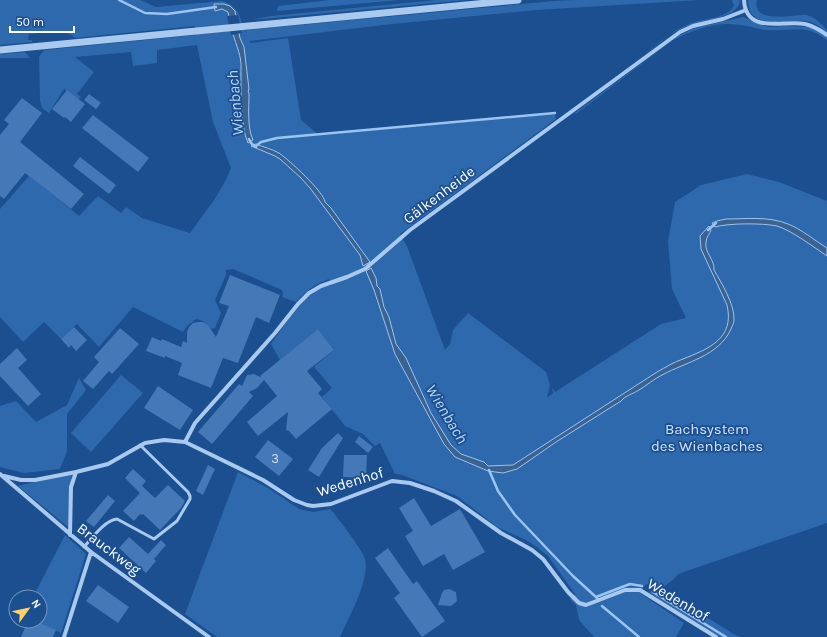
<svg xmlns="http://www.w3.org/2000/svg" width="827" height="637" viewBox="0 0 827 637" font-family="Karla,sans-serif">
<rect width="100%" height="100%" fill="#1b4f8f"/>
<!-- green -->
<path fill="#2e69ad" d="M 0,0 L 140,0 L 156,7 L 222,1 C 240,6 239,17 246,33 L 246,30 L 554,1 L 577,0 L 700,0 L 536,10 L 383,25 L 250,41 L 250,43 L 288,38 L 301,120 L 319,135 L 555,114 L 556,119 L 400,234 L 407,246 L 445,350 L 450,344 L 453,330 L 468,313 L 546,372 L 550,385 L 547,398 L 553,393 L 552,388 L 555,392 L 661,324 L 686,318 L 672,289 L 668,241 L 675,202 L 701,185 L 747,174 L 779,182 L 827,201 L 827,523 L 678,574 C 672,582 664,587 654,591 L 678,606 L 681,601 L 735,635 L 741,637 L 720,637 L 651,594 L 649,592 L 653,590 L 649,585 L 651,583 L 645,585 L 640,593 L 684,623 L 676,637 L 594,637 L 579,620 L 576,605 L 570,599 L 575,594 L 548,556 L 537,547 L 526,540 L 497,527 L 457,496 L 402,475 L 395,474 L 380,443 L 375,446 L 363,434 L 345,426 L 322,397 L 332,388 L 314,367 L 334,350 L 318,329 L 280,360 L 271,344 C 282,329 300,301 315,291 C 320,288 327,286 332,285 L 329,279 C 315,284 306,291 296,302 L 282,297 L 283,293 L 282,290 L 233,269 L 226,270 L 226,275 L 215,300 L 221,313 L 215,328 L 211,329 L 203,321 L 196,319 L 187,326 L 183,332 L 133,307 L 99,347 L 77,324 L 61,339 L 44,322 L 23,342 L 0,317 L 0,209 L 29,176 L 79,216 L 98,196 L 121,213 L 126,207 L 142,218 L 190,233 C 205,212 222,192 231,168 L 213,122 L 197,45 L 157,50 L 157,63 L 133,66 L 131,52 L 75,57 L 94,72 L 77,94 L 81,97 L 79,99 L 64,89 L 49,113 L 42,108 L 40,100 L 39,57 L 44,50 L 196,35 L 195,26 L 75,38 L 73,37 L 74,36 L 69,34 L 66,31 L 29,34 L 28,40 L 32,40 L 32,42 L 0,45 Z
M 330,0 L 399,0 L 277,11 L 278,6 Z
M 436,0 L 467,0 L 251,20 L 271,16 Z
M 732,0 L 740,0 C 739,20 697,20 683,28 C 667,35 653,47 640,58 C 618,74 596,91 574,108 L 675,31 C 680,28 686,25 692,23 C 705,18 726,19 734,6 Z
M 748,0 L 757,0 C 751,25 795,14 806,15 C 814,16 821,24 827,30 L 827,32 C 822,29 817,24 811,22 C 792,16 748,35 748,0 Z
M 743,17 L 768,27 L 785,26 L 809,27 L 822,33 L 827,38 L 827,40 C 804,23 794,32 768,30 C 759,30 751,26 741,25 C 716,21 695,29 673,40 L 576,114 L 575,113 L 678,36 L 695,28 Z
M 25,52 L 30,58 L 0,58 L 0,54 Z
M 121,375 L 143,393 L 91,452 L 71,433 Z
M 79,378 L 86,390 L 67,414 L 67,451 L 60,469 L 24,473 L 0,467 L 0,406 L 16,401 L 36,422 L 67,405 Z
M 238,472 L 268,488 L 299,509 L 313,512 L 330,509 C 337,516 363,551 365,559 C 370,580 349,617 340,637 L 217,637 L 185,614 Z
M 72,473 L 68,527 L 18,486 Z
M 65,535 L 86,554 L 61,633 L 35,621 L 40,621 L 40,597 L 33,597 Z"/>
<!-- water -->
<path fill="#3c6290" stroke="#9cc4f0" d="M 214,4 L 224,4 L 230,6 L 235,11 L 240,38 L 244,47 L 249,89 L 248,92 L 249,93 C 249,108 247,127 253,140 L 248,143 C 240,126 241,88 241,69 C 242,57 236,45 233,34 C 231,27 230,19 228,12 L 222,9 L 215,11 Z
M 256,144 C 263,147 272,149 279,153 C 289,160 324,192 325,202 L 331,208 L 370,262 L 363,266 L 360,255 L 310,188 L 301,178 L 280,159 L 275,156 L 251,146 Z
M 726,219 C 745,219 769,216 788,224 C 801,229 814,240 827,248 L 827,256 C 815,248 791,230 777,226 C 763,223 728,223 715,227 L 712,223 L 717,221 Z
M 709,226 L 711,230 C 710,233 706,238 706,242 C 704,252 715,260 714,270 C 721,282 735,305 734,320 C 734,323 732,326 731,329 C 719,356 686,362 662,375 C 654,379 647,385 639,390 C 633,394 626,395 621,401 L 556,442 L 517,469 L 503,473 L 488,471 L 455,457 L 444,444 L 395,354 L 374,290 L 366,271 L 371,268 L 376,278 L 377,286 L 380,289 L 384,307 L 389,317 L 396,344 L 406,358 L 431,413 L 451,445 L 461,454 L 484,462 L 488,466 L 513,465 L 657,372 C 666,367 674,362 683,359 C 708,349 735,339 727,305 L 701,249 L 700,236 Z"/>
<!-- pier -->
<path fill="#1b4f8f" d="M 238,15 L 242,33 L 231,35 L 227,16 Z"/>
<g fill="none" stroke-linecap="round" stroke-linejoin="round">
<!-- stream -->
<path stroke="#9cc4f0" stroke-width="2.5" d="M 119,0 L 145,13 L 167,14 L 216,7
M 249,139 L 251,143 L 256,147
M 256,146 L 261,142 L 277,138 L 555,113
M 708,230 L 716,223
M 489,470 L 498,491 L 515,515 L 573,576 L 597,598
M 653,592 L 726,637
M 596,597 L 630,584 L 642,586
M 602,606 L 639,637"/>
</g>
<!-- building -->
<path fill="#4478b7" d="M 67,90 L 85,104 L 71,122 L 65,117 L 64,118 L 52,109 Z
M 89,94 L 101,103 L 96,109 L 84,100 Z
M 22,98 L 42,113 L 20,142 L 84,194 L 71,209 L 25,173 L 4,199 L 0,196 L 0,135 L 9,124 L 4,120 Z
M 93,115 L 149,158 L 138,172 L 82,128 Z
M 80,157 L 116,185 L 109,194 L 73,166 Z
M 230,275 L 280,295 L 269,323 L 256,317 L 238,363 L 223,358 L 211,388 L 178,375 L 182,363 L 165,356 L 165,358 L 146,351 L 152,337 L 161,341 L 162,339 L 181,347 L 183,341 L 187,343 L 187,332 L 189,327 L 193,323 L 198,322 L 203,322 L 208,325 L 216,337 L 229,306 L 219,303 Z
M 74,327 L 87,340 L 76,351 L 71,345 L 69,348 L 61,339 Z
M 120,328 L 139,344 L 112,374 L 109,371 L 93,389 L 83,381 L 99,362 L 94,357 Z
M 318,329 L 334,350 L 307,371 L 322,389 L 318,393 L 332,409 L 296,439 L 289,431 L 286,430 L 288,412 L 258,436 L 247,422 L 277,396 L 264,380 L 257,388 L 249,392 L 253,396 L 212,444 L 198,432 L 239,384 L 242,386 L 247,375 L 254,374 L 262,378 L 260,376 Z
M 17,348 L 27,360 L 18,368 L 41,394 L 28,406 L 0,376 L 0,364 Z
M 158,386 L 193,410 L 180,430 L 144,408 Z
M 338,433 L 343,438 L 319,477 L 308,470 L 322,448 Z
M 359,436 L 373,447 L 368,453 L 355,442 Z
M 268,440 L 293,459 L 279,476 L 255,457 Z
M 344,455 L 367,455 L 366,478 L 343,477 Z
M 208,465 L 215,469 L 203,495 L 196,491 Z
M 133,469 L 146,481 L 142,486 L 155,498 L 168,485 L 185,501 L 181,508 L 160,530 L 143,514 L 142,515 L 140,514 L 134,521 L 123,511 L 140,493 L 125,478 Z
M 108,495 L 115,501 L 94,527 L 86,521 Z
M 414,498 L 431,526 L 460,509 L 485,552 L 453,570 L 444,554 L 423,566 L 405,536 L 413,531 L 399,508 Z
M 129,537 L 148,554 L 161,540 L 166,545 L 154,559 L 156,561 L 146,573 L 119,548 Z
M 388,548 L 413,584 L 417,581 L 445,621 L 422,637 L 394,598 L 400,593 L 375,558 Z
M 98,585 L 129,607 L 118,623 L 86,601 Z
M 449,589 L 456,592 L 457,601 L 451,606 L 438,605 L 442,593 L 444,590 Z
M 28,621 L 35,621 L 56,630 L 53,637 L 21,637 Z"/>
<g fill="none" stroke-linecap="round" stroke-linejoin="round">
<!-- service -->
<path stroke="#a9c9ee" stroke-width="3" d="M 84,547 C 92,538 105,520 117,519 L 154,539 L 177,521 L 190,499 L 190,496 L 188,492 L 140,445"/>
<!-- minor -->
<path stroke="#a9c9ee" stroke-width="4" d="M 744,0 C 746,35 783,20 805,24 C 813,26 820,30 827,35
M 185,442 L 195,423 L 275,333 L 298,304 L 309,293 L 321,286 L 347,277 L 365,269 L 410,230 L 680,32 L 693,26 L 723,19 L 746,10
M 0,474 L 91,552 L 209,637
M 4,476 L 21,480 L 35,480 L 76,472 L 108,464 L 145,443 L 164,440 L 185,442 L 263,480 L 294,500 L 307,505 L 313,506 L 331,504 L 392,481 L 410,483 L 434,491 L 456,501 L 501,533 L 532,550 L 543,559 L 568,592 L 579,603 L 586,605 L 625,590 L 640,590 L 716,637
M 70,535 L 71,487 L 76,472
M 64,637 L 91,552"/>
<!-- tertiary -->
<path stroke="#a9c9ee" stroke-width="7" d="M 0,50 L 518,0"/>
</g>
<g text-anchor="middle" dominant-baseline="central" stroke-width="3.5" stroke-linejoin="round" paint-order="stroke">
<!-- number labels -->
<g font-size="13" fill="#d0dded">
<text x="275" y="458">3</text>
</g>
<!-- street labels -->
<g font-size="15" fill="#fff" stroke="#1b4f8f">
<text transform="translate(439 195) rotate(-37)">Gälkenheide</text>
<text transform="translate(350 482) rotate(-17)">Wedenhof</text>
<text transform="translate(109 549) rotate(37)">Brauckweg</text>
<text transform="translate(678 600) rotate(31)">Wedenhof</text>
</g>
<!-- park labels -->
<g font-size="15" fill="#cfe3fa" stroke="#1b4f8f">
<text x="707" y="429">Bachsystem<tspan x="707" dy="17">des Wienbaches</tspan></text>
</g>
<!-- water labels -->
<g font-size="16" font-style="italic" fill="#b5d3f5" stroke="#1b4f8f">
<text transform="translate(235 103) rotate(-95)">Wienbach</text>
<text transform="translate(447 414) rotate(59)">Wienbach</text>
</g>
</g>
<!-- north arrow -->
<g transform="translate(28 609) rotate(57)"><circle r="19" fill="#1b4f8f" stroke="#7695bc"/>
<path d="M0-3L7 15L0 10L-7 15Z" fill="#ffd166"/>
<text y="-6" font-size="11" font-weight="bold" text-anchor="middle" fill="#ffffff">N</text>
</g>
<!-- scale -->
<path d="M10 26v6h64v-6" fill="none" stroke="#ffffff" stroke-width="2"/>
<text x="16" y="26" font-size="12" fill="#ffffff" stroke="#1b4f8f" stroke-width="3" paint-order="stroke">50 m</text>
</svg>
